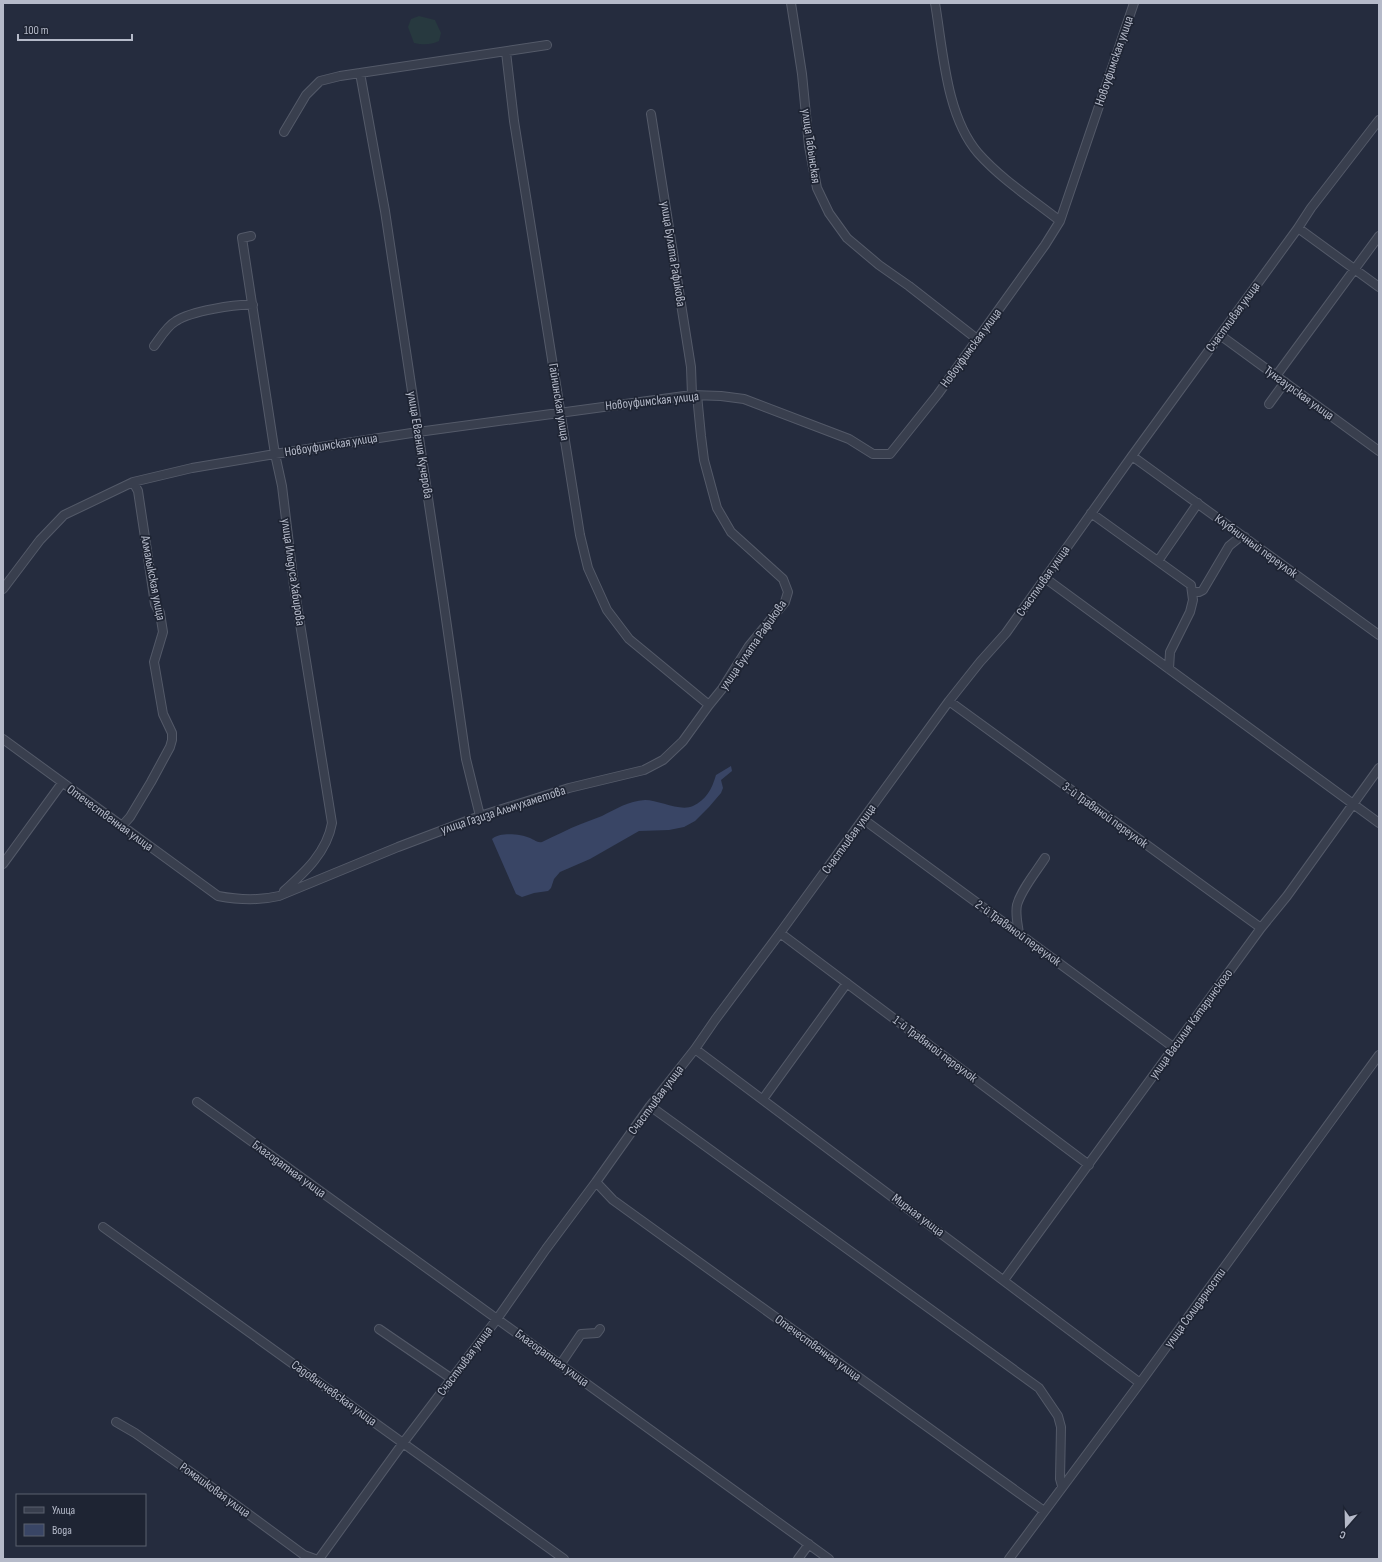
<svg xmlns="http://www.w3.org/2000/svg" width="1382" height="1562" viewBox="0 0 1382 1562" font-family="'Sofia Sans Condensed',sans-serif">
<rect width="100%" height="100%" fill="#252c3e"/>
<!-- green -->
<path fill="#27393f" d="M 419,16 L 435,20 L 441,33 L 439,41 C 431,45 423,45 414,43 L 408,27 L 411,19 Z"/>
<!-- water -->
<path fill="#394565" d="M 731,766 L 732,771 L 721,780 L 723,788 L 721,793 L 709,807 L 695,821 L 684,827 L 669,830 L 639,831 L 590,859 L 560,872 L 554,879 L 551,888 L 548,891 L 534,893 L 522,897 L 516,894 L 492,839 C 500,832 520,834 530,838 C 535,840 537,843 542,842 C 555,836 568,829 581,824 C 588,821 595,819 602,816 C 616,809 628,801 645,800 C 659,800 680,812 693,806 C 706,800 712,789 716,775 Z"/>
<g fill="none" stroke-linecap="round" stroke-linejoin="round">
<!-- minor casing -->
<g stroke="#545a69" stroke-width="10">
<path id="minor" d="M 791,3 L 802,74 L 809,146 L 817,188 L 829,213 L 847,238 L 879,265 L 909,286 L 977,339
M 935,3 C 943,50 946,116 978,153 C 1001,179 1032,199 1060,221
M 506,52 L 514,121 L 580,535 L 588,568 L 607,610 L 629,639 L 709,705
M 360,73 L 385,211 L 443,598 L 466,759 L 480,816
M 651,114 L 691,367 L 692,395
M 284,132 L 306,95 L 320,81 L 340,76 L 547,45
M 1298,228 L 1379,287
M 251,236 L 242,238 L 275,454 L 282,486 L 294,586 L 332,823 C 327,852 305,872 284,891
M 1220,335 L 1379,451
M 154,346 C 160,338 167,326 176,321 C 191,311 236,304 253,305
M 1276,376 L 1379,236
M 1269,404 L 1285,382
M 1132,456 L 1379,635
M 1091,513 L 1191,585 L 1193,600 L 1190,612 L 1170,652 L 1169,669
M 1158,561 L 1198,503
M 1045,578 L 1379,823
M 3,589 L 40,540 L 64,515 L 133,482 L 192,468 L 275,454 L 418,432 L 692,395 L 721,396 L 744,399 L 849,439 L 873,454 L 890,454 L 938,394 L 1045,245 L 1060,221 L 1134,3
M 1192,592 L 1199,592 L 1203,590 L 1229,546 L 1240,537 L 1245,537
M 949,701 L 1261,928
M 3,739 L 218,896 C 239,900 258,901 279,896 L 398,847 L 480,816 L 569,788 L 644,770 L 663,760 L 683,741 L 709,705 L 722,689 L 749,646 L 785,602 L 788,592 L 783,579 L 731,532 L 717,508 L 704,460 L 701,436 L 697,395
M 863,819 L 1173,1047
M 122,826 L 130,817 L 151,782 L 170,747 L 172,740 L 172,733 L 163,714 L 154,662 L 163,632 L 160,613 L 155,604 L 138,491 L 133,482
M 3,864 L 62,783
M 780,933 L 1089,1165
M 1019,934 C 1018,925 1015,914 1017,905 C 1021,890 1036,872 1045,858
M 695,1049 L 1140,1383
M 763,1099 L 847,983
M 197,1102 L 829,1559
M 650,1106 L 1039,1388 L 1058,1416 L 1061,1427 L 1060,1479 L 1062,1486
M 596,1182 L 613,1200 L 1044,1511
M 103,1227 L 564,1559
M 1004,1280 L 1261,928 L 1287,896 L 1379,768
M 379,1329 L 452,1379
M 560,1365 L 581,1334 L 597,1333 L 600,1329
M 116,1422 L 135,1433 L 202,1480 L 304,1555 L 315,1559
M 319,1559 L 403,1443 L 497,1319 L 546,1249 L 596,1182 L 650,1106 L 695,1049 L 715,1020 L 780,933 L 949,701 L 980,662 L 1006,633 L 1132,456 L 1298,228 L 1311,208 L 1379,120
M 798,1559 L 809,1544
M 1009,1559 L 1140,1383 L 1379,1055"/>
</g>
<!-- minor -->
<use href="#minor" stroke="#393f4e" stroke-width="8"/>
</g>
<g text-anchor="middle" dominant-baseline="central" stroke-width="3.5" stroke-linejoin="round" paint-order="stroke">
<!-- street labels -->
<g font-size="13" fill="#b5bac9" stroke="#1e2433">
<text transform="translate(1114 61) rotate(-71)">Новоуфимская улица</text>
<text transform="translate(811 146) rotate(82)">улица Табынская</text>
<text transform="translate(673 254) rotate(81)">улица Булата Рафикова</text>
<text transform="translate(1233 317) rotate(-54)">Счастливая улица</text>
<text transform="translate(971 348) rotate(-54)">Новоуфимская улица</text>
<text transform="translate(1299 393) rotate(36)">Тунгаурская улица</text>
<text transform="translate(652 401) rotate(-6)">Новоуфимская улица</text>
<text transform="translate(559 402) rotate(81)">Гайнинская улица</text>
<text transform="translate(331 445) rotate(-9)">Новоуфимская улица</text>
<text transform="translate(420 445) rotate(81)">улица Евгения Кучерова</text>
<text transform="translate(1256 546) rotate(36)">Клубничный переулок</text>
<text transform="translate(293 572) rotate(82)">улица Ильдуса Хабирова</text>
<text transform="translate(153 578) rotate(79)">Алмалыкская улица</text>
<text transform="translate(1043 581) rotate(-55)">Счастливая улица</text>
<text transform="translate(753 645) rotate(-55)">улица Булата Рафикова</text>
<text transform="translate(503 810) rotate(-18)">улица Газиза Альмухаметова</text>
<text transform="translate(1105 815) rotate(36)">3-й Травяной переулок</text>
<text transform="translate(110 818) rotate(36)">Отечественная улица</text>
<text transform="translate(849 839) rotate(-54)">Счастливая улица</text>
<text transform="translate(1018 933) rotate(36)">2-й Травяной переулок</text>
<text transform="translate(1191 1024) rotate(-54)">улица Василия Катаринского</text>
<text transform="translate(935 1049) rotate(37)">1-й Травяной переулок</text>
<text transform="translate(656 1100) rotate(-53)">Счастливая улица</text>
<text transform="translate(289 1169) rotate(36)">Благодатная улица</text>
<text transform="translate(918 1215) rotate(37)">Мирная улица</text>
<text transform="translate(1195 1308) rotate(-54)">улица Солидарности</text>
<text transform="translate(818 1348) rotate(36)">Отечественная улица</text>
<text transform="translate(552 1358) rotate(36)">Благодатная улица</text>
<text transform="translate(465 1361) rotate(-53)">Счастливая улица</text>
<text transform="translate(334 1393) rotate(36)">Садовничевская улица</text>
<text transform="translate(215 1490) rotate(36)">Ромашковая улица</text>
</g>
</g>
<!-- border -->
<rect width="1382" height="1562" fill="none" stroke="#b5bac9" stroke-width="8"/>
<!-- legend -->
<rect x="16" y="1494" width="130" height="52" fill="#1e2433" stroke="#5a606f"/>
<rect x="24" y="1507" width="20" height="6" fill="#393f4e" stroke="#5a606f"/>
<text x="52" y="1514" font-size="12" fill="#b5bac9">Улица</text>
<rect x="24" y="1524" width="20" height="12" fill="#394565" stroke="#5a606f"/>
<text x="52" y="1534" font-size="12" fill="#b5bac9">Вода</text>
<!-- north arrow -->
<g transform="translate(1346 1526) rotate(200)" stroke="#1e2433" stroke-width="3" paint-order="stroke">
<path d="M0-3L7 15L0 10L-7 15Z" fill="#b5bac9"/>
<text y="-6" font-size="11" font-weight="bold" text-anchor="middle" fill="#b5bac9">С</text>
</g>
<!-- scale -->
<path d="M18 34v6h114v-6" fill="none" stroke="#b5bac9" stroke-width="2"/>
<text x="24" y="34" font-size="12" fill="#b5bac9" stroke="#1e2433" stroke-width="3" paint-order="stroke">100 m</text>
</svg>
